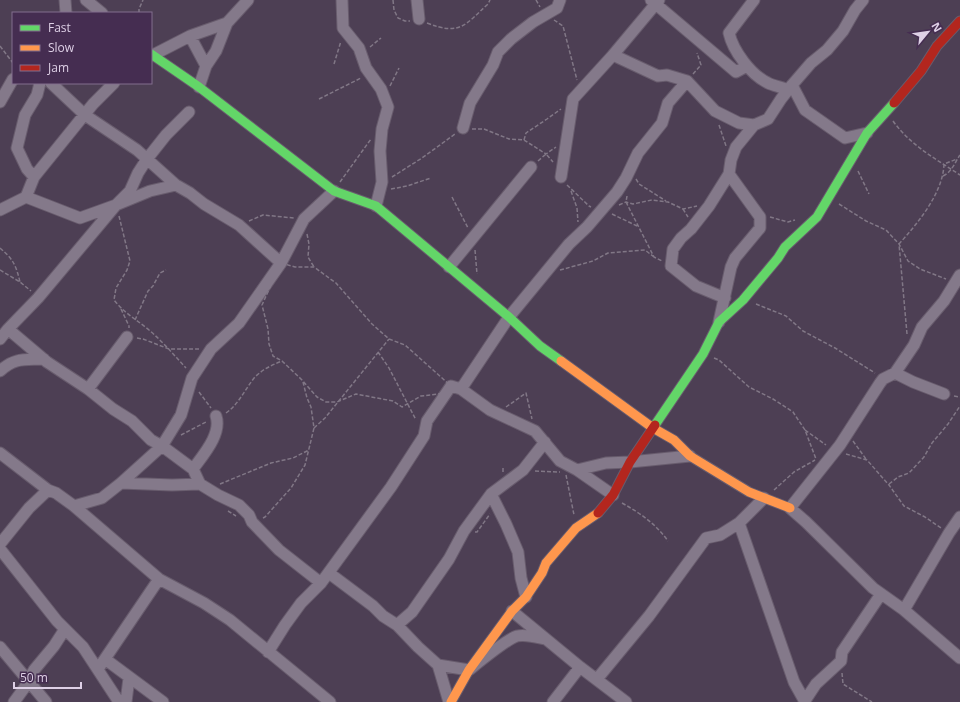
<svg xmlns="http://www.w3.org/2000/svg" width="960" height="702" viewBox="0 0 960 702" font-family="'Open Sans',sans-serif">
<rect width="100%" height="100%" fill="#4d3f54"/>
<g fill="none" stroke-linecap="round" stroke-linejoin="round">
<!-- street casing -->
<g stroke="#685c6d" stroke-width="13">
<path id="street" d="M 65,0 L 66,13
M 86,0 L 102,13
M 342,0 L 343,28 L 359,48 L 366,68 L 381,89 L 388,107 L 382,129 L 380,151 L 382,182 L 376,206
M 417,0 L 419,19
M 651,0 L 736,72 L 747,66
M 754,0 L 729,33 C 733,51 751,75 768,83 C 774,86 782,87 788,90
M 190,36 L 206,66
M 153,55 L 190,36 L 227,23 L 248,0
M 613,55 L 659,0
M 51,83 L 85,115 L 137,150 L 176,185 L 190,193 L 204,204 L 239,225 L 281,263
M 792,85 L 805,110 L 845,138 L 867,133
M 199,87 L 206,66 L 216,51 L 227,23
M 0,102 L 13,79
M 463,128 L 470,103 L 493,65 L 498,52 L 511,39 L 533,22 L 557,8 L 560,0
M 34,177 L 93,104 L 114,83
M 561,177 L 573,99 L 613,55 L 658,76 L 667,75 L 687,81 L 715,111 L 739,123 L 754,125
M 26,197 L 80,218 L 116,205 L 130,191 L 138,173 L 147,159 L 166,135 L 189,112
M 0,210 L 26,197 L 34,177 L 27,169 L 17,148 L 25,115 L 37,95 L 40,83
M 449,267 L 531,167
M 725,298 L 696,286 L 671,266 L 673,249 L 681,238 L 691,229 L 709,206 L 729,174
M 719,322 L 731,267 L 735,258 L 760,228 L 760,217 L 729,174 L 731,160 L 736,147 L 754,125 L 768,119 L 781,99 L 792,85 L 811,63 L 827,50 L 843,31 L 855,10 L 863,0
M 8,329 L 38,298 L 116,205 L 150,191 L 176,185
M 0,339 L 8,329 L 47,362 L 88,389 L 113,409 L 132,421 L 151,440 L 162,446 L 193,469 L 200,484 L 218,495 L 239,505 L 249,515 L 252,522 L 279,550 L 321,583
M 0,371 C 15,357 25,360 44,359
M 895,373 L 914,345 L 922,327 L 944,301 L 960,275
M 88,389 L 127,337
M 461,389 L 509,317 L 569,244 L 587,227 L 617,192 L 626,178 L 638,153 L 662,123 L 668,103 L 687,81
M 944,394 L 913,382 L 895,373 L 883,379 L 880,383 L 840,445 L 790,508 L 806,522 L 873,588 L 904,610 L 960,658
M 0,453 L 48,490 L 56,493 L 74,506 L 159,579 L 204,603 L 230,620 L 330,702
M 193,469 C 203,455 222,434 216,416
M 577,470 L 606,463 L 630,462 L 690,456
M 121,483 L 172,485 L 200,484
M 491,494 L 506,524 L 518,552 L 521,578 L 526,597
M 764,498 L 739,523 L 794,682 L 804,700
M 74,506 L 102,498 L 121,483 L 162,446 L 181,415 L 192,378 L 211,349 L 239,323 L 281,263 L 304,219 L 334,191
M 0,544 L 29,508 L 48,490
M 0,549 L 57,621 L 83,647 L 119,702
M 329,573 L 373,606 L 383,616 L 397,625 L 418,647 L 438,665 L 469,670 C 479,662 507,639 517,636 C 526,634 536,637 545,639
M 904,610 L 949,533 L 960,517
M 512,611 L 580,667 L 626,702
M 397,625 L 412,612 L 449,559 L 464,531 L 491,494 L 523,470 L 545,442
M 0,647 L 46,702
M 268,652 L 285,625 L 301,603 L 321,583 L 391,487 L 424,436 L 427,421 L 451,386 L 461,389 L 490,410 L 535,431 L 560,461 L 577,470 L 613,495
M 105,659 L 163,702
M 438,665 L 449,702
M 98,669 L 159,579
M 597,679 L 649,616 L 706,538 L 720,535 L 739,523
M 14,702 L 25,687 L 34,670 L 54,646 L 65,629
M 126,702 L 129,678
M 553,702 L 580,667
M 804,702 L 816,684 L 841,661 L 842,652 L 881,594"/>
</g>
<!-- fast casing -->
<g stroke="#685c6d" stroke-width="11">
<path id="fast" d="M 151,54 L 199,87 L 334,191 L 376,206 L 509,317 L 540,346 L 561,361
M 655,425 L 703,354 L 719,322 L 743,300 L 778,258 L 785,247 L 817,217 L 867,133 L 894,103"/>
</g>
<!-- slow casing -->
<g stroke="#685c6d" stroke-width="11">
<path id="slow" d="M 561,361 L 653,428 L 674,440 L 690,456 L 749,492 L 790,508
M 451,702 L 469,670 L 512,611 L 526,597 L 542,573 L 546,563 L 576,528 L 598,513"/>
</g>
<!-- jam casing -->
<g stroke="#685c6d" stroke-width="11">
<path id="jam" d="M 894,103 L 921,71 L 937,46 L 960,21
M 598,513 L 613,495 L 630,462 L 655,425"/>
</g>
<!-- path -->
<path stroke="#817786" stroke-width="1.5" stroke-dasharray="4 2" stroke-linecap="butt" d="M 393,0 L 394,10 L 398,18 L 405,21 L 410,21
M 536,0 L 540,7
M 139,13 L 139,9 L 143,0
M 554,20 L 563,26 L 577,80
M 427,23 C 460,36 465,25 488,4 L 490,0
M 0,46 L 13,63
M 370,47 L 381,38
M 334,64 L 341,41
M 693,74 L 701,65 L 697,53
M 390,86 L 399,68
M 319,99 L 361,78
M 893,121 C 910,145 936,159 960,175
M 719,125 L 726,146
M 472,129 L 484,129 L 509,139 L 524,140 L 546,154 L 556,147
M 524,140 L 526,133 L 547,119 L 561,109
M 538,161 L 546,154 L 553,162
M 858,171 L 869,194
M 943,176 C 952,172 955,162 960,155
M 392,177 L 422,158 L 455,134
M 636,179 L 639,184 L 666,201
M 340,182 L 371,139
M 567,185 L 589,206 L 591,207
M 391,189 L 407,186 L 431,178
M 571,191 L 577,208 L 578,222
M 627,196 L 626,202 L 654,257 L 662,261
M 452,197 L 468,228
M 839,204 L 866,221 L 886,230 L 899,244 L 908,261 L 920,269 L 946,279
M 619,205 L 626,202 L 633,204 L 652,200 L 668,202 L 683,209 L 697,206
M 683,209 L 688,217
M 612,214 L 637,226
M 119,216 L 130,261 L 127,270 L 116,288 L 114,300 C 124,313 137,320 149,330 C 163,342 174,355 186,368
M 770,217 L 788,222 L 795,220
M 249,221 L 263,215 L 294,218
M 307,234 L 309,244 L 308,257 L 314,267
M 0,248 C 13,259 16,265 20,282
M 475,250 L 477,274
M 281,263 L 295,267 L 314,267 L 336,283 L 372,324 L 389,339 L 405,345 L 451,386 L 439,394 L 421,396 L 402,407 L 393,401 L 356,394 L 337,402 L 326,402 L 317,397 L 302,380 L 282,361 L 273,356 L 269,344 L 268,329 L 262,305 Z
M 0,270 L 20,282 L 31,291
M 560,270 L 593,261 L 608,253 L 645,250 L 654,257
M 756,304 L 786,316 L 803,331 L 835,348 L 875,373
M 121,309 L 129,326 L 129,328
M 135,320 L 148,291 L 153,286 L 160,273 L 166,270
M 907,334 L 899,244 C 918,223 943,193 944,164 L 957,159
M 137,338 L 143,339 L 169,349 L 199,349
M 378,352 L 389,368 L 416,420
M 714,358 L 719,360 L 749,387 L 773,399 L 793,412 L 805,430 L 816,459
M 199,392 L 211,408
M 954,396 L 960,397
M 506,407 L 526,393 L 532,419
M 226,413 C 239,404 245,389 255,377 C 263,369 272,365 282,361
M 314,428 L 325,418 L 389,339
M 805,430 L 826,445
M 181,435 L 206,422
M 853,441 L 866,459
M 846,454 L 867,460 L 889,485 L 904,506 L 925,517 L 941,528
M 535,471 L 560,472
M 503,472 L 503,466
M 566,475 L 574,515
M 220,484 L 271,463 L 293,458 L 309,450
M 889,484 L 898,477 L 909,473 L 924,457 L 932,443 L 948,424 L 960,406
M 774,490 L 794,472 L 815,460
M 622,503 C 640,513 656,524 668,541
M 228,511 L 236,516
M 263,518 L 265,517 L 291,488 L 305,465 L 314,428 L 311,407 L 307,398 L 303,382
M 475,532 L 477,532 L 490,514
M 842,673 L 843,684 L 872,702"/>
<!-- street -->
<use href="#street" stroke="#84798a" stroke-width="11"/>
<!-- fast -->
<use href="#fast" stroke="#63d668" stroke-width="9"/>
<!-- slow -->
<use href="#slow" stroke="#ff974d" stroke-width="9"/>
<!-- jam -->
<use href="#jam" stroke="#b3261e" stroke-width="9"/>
</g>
<!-- legend -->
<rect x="12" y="12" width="140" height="72" fill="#452d51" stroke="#826e8d"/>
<rect x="20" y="25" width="20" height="6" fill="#63d668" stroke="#826e8d"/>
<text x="48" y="32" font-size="12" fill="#ded0e6">Fast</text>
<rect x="20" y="45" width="20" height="6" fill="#ff974d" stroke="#826e8d"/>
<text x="48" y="52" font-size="12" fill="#ded0e6">Slow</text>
<rect x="20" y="65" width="20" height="6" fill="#b3261e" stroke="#826e8d"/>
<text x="48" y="72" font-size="12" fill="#ded0e6">Jam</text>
<!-- north arrow -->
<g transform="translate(928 32) rotate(61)" stroke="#452d51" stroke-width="3" paint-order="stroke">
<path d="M0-3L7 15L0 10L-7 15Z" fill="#ded0e6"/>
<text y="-6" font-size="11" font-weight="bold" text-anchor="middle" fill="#ded0e6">N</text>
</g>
<!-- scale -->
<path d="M14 682v6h67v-6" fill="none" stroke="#ded0e6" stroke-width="2"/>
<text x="20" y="682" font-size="12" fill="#ded0e6" stroke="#452d51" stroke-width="3" paint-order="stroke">50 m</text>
</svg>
